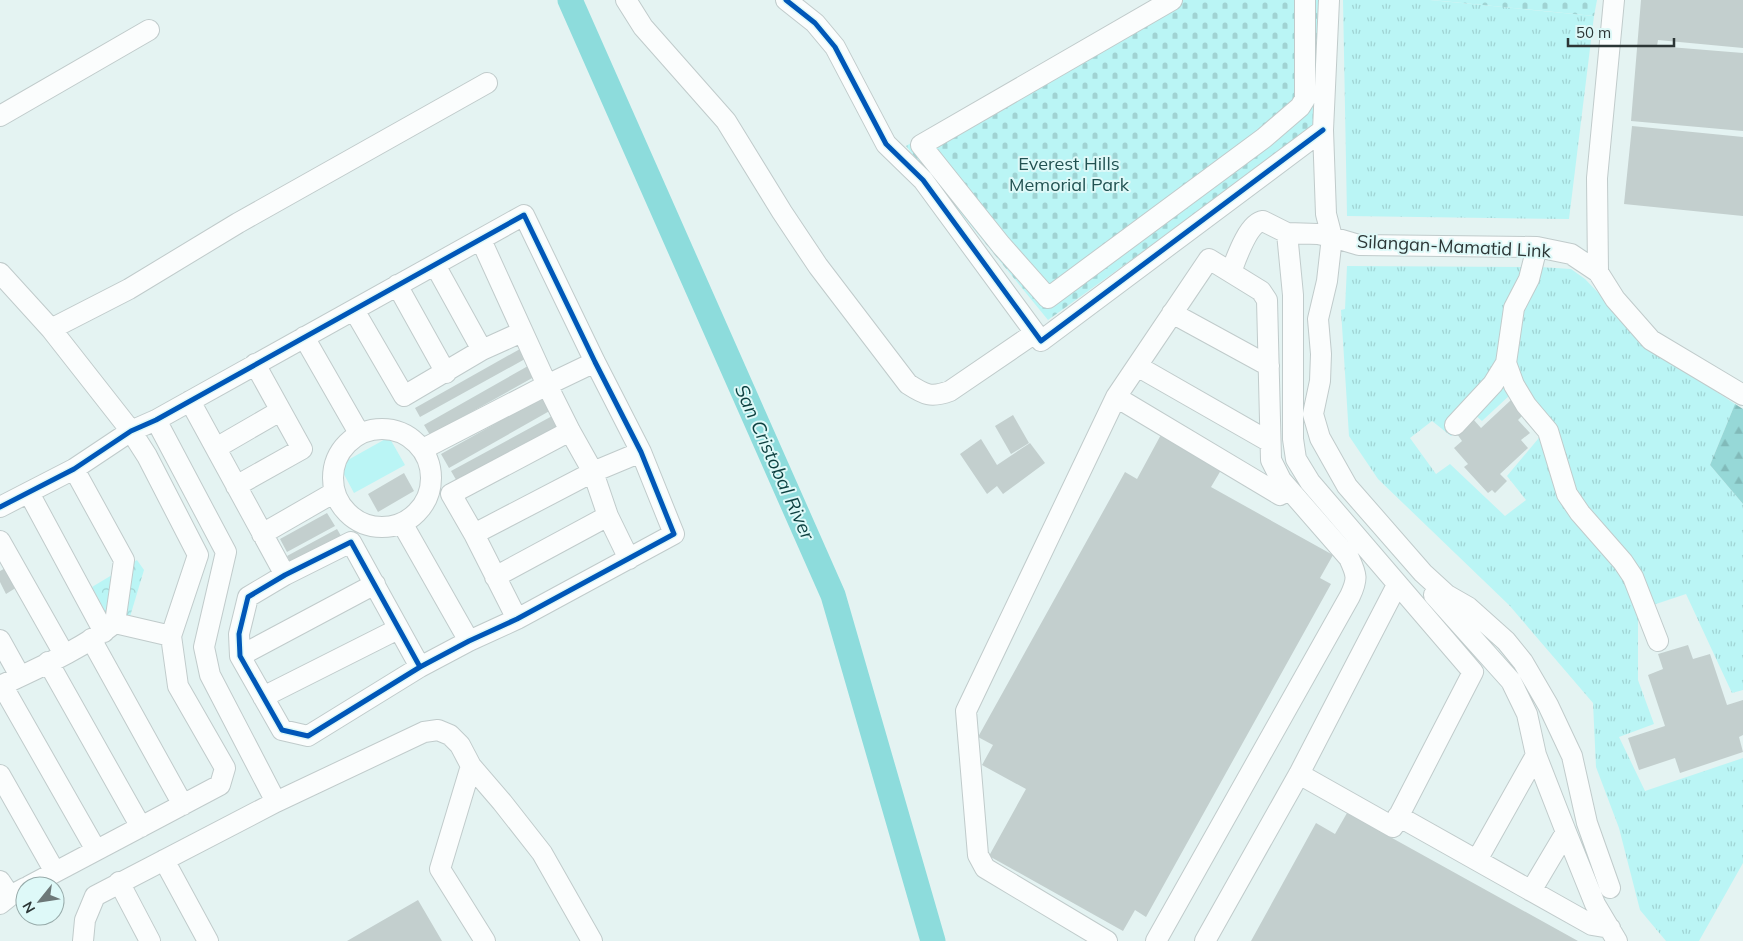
<svg xmlns="http://www.w3.org/2000/svg" width="1743" height="941" viewBox="0 0 1743 941" font-family="Mulish,sans-serif">
<defs>
<pattern id="grass-tufts" width="24" height="20" patternUnits="userSpaceOnUse" patternTransform="scale(1.25)"><rect width="24" height="20" fill="#baf5f5"/><path d="M3 7l-1-3M5 7V3M7 7l1-3M15 17l-1-3M17 17v-4M19 17l1-3" fill="none" stroke="#a0d3d3"/></pattern>
<pattern id="forest-firs" width="22" height="20" patternUnits="userSpaceOnUse" patternTransform="scale(1.25)"><rect width="22" height="20" fill="#96d8d7"/><path d="M5 1l3.5 6h-7zM16 11l3.5 6h-7z" fill="#81bab9"/></pattern>
<pattern id="cemetery-stones" width="16" height="16" patternUnits="userSpaceOnUse" patternTransform="scale(1.25)"><rect width="16" height="16" fill="#baf5f5"/><path d="M2 7V4a2 2 0 0 1 4 0v3zM10 15v-3a2 2 0 0 1 4 0v3z" fill="#a0d3d3"/></pattern>
<pattern id="park-crowns" width="20" height="18" patternUnits="userSpaceOnUse" patternTransform="scale(1.25)"><rect width="20" height="18" fill="#baf5f5"/><path d="M2 6a3 3 0 1 1 6 0M12 15a3 3 0 1 1 6 0" fill="none" stroke="#a0d3d3"/></pattern>
</defs>
<rect width="100%" height="100%" fill="#e4f3f2"/>
<!-- grass -->
<path fill="url(#grass-tufts)" fill-rule="evenodd" d="M 1343,0 L 1430,0 L 1594,16 L 1569,219 L 1347,216 Z
M 1347,266 L 1540,267 L 1571,269 L 1585,279 L 1609,304 L 1639,341 L 1735,404 L 1710,465 L 1743,504 L 1743,690 L 1732,693 L 1686,594 L 1638,610 L 1638,680 L 1654,724 L 1619,737 L 1645,791 L 1743,758 L 1743,863 L 1699,941 L 1666,941 L 1640,910 L 1619,828 L 1596,767 L 1593,703 L 1509,605 L 1378,479 L 1349,436 L 1341,310 L 1345,309 ZM 1510,395 L 1543,433 L 1507,476 L 1526,500 L 1505,516 L 1450,464 L 1436,474 L 1410,438 L 1432,421 L 1451,436 L 1474,414 L 1482,421 Z"/>
<!-- forest -->
<path fill="url(#forest-firs)" d="M 1735,404 L 1743,409 L 1743,504 L 1710,465 Z"/>
<!-- cemetery -->
<path fill="url(#cemetery-stones)" d="M 1155,0 L 1318,0 L 1314,128 L 1048,320 L 906,146 Z
M 1432,0 L 1597,0 L 1594,16 Z"/>
<!-- park -->
<path fill="url(#park-crowns)" d="M 137,560 L 144,570 L 129,620 L 115,630 L 92,587 Z"/>
<!-- garden -->
<path fill="#baf5f5" d="M 389,437 L 405,465 L 354,493 L 339,465 Z"/>
<g fill="none" stroke-linecap="round" stroke-linejoin="round">
<!-- river -->
<path stroke="#8ddcdc" stroke-width="25" d="M 570,0 L 833,595 L 933,941"/>
</g>
<!-- building -->
<path fill="#c3cfce" d="M 1641,0 L 1743,0 L 1743,48 L 1658,40 L 1657,46 L 1743,53 L 1743,131 L 1631,121 Z
M 1632,126 L 1743,137 L 1743,216 L 1624,204 Z
M 520,349 L 525,359 L 420,417 L 415,408 Z
M 528,366 L 534,377 L 430,435 L 424,425 Z
M 545,396 L 553,409 L 449,468 L 441,454 Z
M 1511,400 L 1524,414 L 1518,420 L 1530,433 L 1521,440 L 1528,448 L 1500,474 L 1507,481 L 1495,493 L 1492,490 L 1488,493 L 1464,467 L 1468,464 L 1454,448 L 1462,441 L 1457,434 L 1473,419 L 1481,428 Z
M 554,415 L 561,427 L 458,483 L 451,471 Z
M 1013,415 L 1029,443 L 1011,454 L 995,426 Z
M 1163,431 L 1224,465 L 1211,487 L 1333,555 L 1320,578 L 1331,584 L 1146,917 L 1135,910 L 1123,931 L 989,856 L 1026,789 L 982,765 L 993,745 L 978,737 L 1125,472 L 1137,479 Z
M 981,439 L 997,465 L 1030,443 L 1045,463 L 1003,494 L 997,486 L 987,494 L 960,454 Z
M 404,473 L 414,491 L 378,512 L 368,494 Z
M 327,513 L 335,526 L 287,552 L 280,539 Z
M 337,529 L 344,541 L 294,569 L 287,556 Z
M 11,565 L 22,584 L 6,594 L 0,582 L 0,571 Z
M 1688,645 L 1693,659 L 1710,654 L 1727,705 L 1743,700 L 1743,735 L 1739,737 L 1743,752 L 1680,773 L 1675,758 L 1639,770 L 1628,738 L 1665,726 L 1648,675 L 1663,669 L 1658,654 Z
M 1347,813 L 1578,941 L 1251,941 L 1316,823 L 1335,834 Z
M 418,900 L 442,941 L 347,941 Z"/>
<g fill="none" stroke-linecap="round" stroke-linejoin="round">
<!-- minor casing -->
<g stroke="#c0cbcb" stroke-width="22">
<path id="minor" d="M 626,0 L 643,27 L 726,121 L 782,212 L 818,266 L 908,384 C 925,395 931,398 950,391 L 1035,333
M 786,0 L 815,23 L 835,47 L 886,144 L 923,180 L 1041,341 L 1323,130
M 1172,0 L 921,145 L 1001,245 L 1048,298 L 1264,138 L 1300,107 L 1305,99 L 1305,0
M 1329,0 L 1323,130 L 1326,214 L 1332,237 L 1359,245 L 1537,247 L 1571,254 L 1598,272 L 1615,299 L 1651,340 L 1743,395
M 0,116 L 149,30
M 1287,233 L 1293,295 L 1293,439 L 1296,459 L 1310,482 L 1473,672 L 1393,827 L 1299,774
M 481,240 L 547,385 L 570,431 L 593,472 L 608,516 L 629,559
M 435,265 L 482,350
M 1231,272 C 1236,259 1248,223 1263,221 L 1287,233 L 1318,234 L 1332,237 L 1327,281 L 1318,319 L 1321,354 L 1320,381 L 1313,414 L 1320,438 L 1347,486 L 1423,573 L 1447,595 L 1468,607 L 1506,641 L 1523,662 L 1548,705 L 1572,756 L 1587,823 L 1610,888
M 1598,272 L 1597,178 L 1614,0
M 0,273 L 51,329 L 131,431 L 147,456 L 198,555 L 171,636 L 178,686 L 225,768 L 220,785 L 29,886
M 397,285 L 446,373
M 354,310 L 404,396 L 482,350 L 522,332
M 1172,313 L 1269,366
M 51,329 L 129,289 L 238,223 L 487,83
M 304,337 L 359,433
M 1506,363 L 1514,385 L 1526,405 L 1548,431 L 1567,494 L 1580,513 L 1623,562 L 1633,577 L 1658,641
M 1137,366 L 1270,442
M 1116,397 L 1280,495 L 1289,489
M 190,401 L 285,575
M 156,420 L 226,552 L 204,647 L 210,675 L 276,802
M 1455,425 L 1493,384 L 1506,363 L 1514,308 L 1529,279 L 1537,247
M333 478a49 49 0 1 1 98 0a49 49 0 1 1-98 0Z
M 216,448 L 280,411
M 423,449 L 547,385 L 595,362
M 74,469 L 124,560 L 115,623
M 236,486 L 302,449 L 255,364
M 29,493 L 104,632
M 0,507 L 74,469 L 131,431 L 156,420 L 524,215 L 595,362 L 641,452 L 674,534 L 517,619 L 469,641 L 420,667 L 308,736 L 282,730 L 240,656 L 239,634 L 248,597 L 285,575 L 351,542 L 420,667
M 402,523 L 469,641
M 262,534 L 335,492
M 474,534 L 593,472 L 641,452
M 0,541 L 64,654
M 495,577 L 608,516
M 1434,595 L 1511,681 L 1527,714 L 1536,755 L 1566,832 L 1595,904 L 1617,941
M 517,619 L 474,534 L 451,494 L 570,431
M 91,639 L 183,805
M 0,640 L 20,676
M 240,656 L 375,584
M 48,662 L 141,827
M 2,685 L 96,850
M 0,686 C 38,668 82,649 115,623 L 171,636
M 263,697 L 398,629
M 471,766 L 440,869 L 485,941
M 0,775 L 55,872
M 1398,816 L 1592,925 L 1610,928
M 164,860 L 208,941
M 1477,860 L 1536,755
M 0,881 L 10,896
M 119,882 L 150,941
M 1531,891 L 1566,832
M 0,904 L 10,896 L 25,888
M 83,941 L 85,920 L 95,896 L 276,802 L 424,732 L 438,730 L 450,735 L 460,745 L 471,766 L 502,802 L 542,853 L 592,941
M 1107,941 L 985,868 L 978,855 L 966,711 L 1116,397 L 1209,259 L 1261,291 L 1267,300 L 1271,460 L 1281,480 L 1349,558 C 1357,575 1358,579 1350,596 L 1156,941
M 1205,941 L 1299,774 L 1397,585"/>
</g>
<!-- minor -->
<use href="#minor" stroke="#fbfdfd" stroke-width="20"/>
<!-- cycleway casing -->
<g stroke="#def9f8" stroke-width="8">
<path id="cycleway" d="M 786,0 L 815,23 L 835,47 L 886,144 L 923,180 L 1041,341 L 1323,130
M 0,507 L 74,469 L 131,431 L 156,420 L 524,215 L 595,362 L 641,452 L 674,534 L 517,619 L 469,641 L 420,667 L 308,736 L 282,730 L 240,656 L 239,634 L 248,597 L 285,575 L 351,542 L 420,667"/>
</g>
<!-- cycleway -->
<use href="#cycleway" stroke="#0057b8" stroke-width="5"/>
</g>
<g text-anchor="middle" dominant-baseline="central" stroke-width="4" stroke-linejoin="round" paint-order="stroke">
<!-- park labels -->
<g font-size="18" fill="#225252" stroke="#def9f8">
<text x="1069" y="163">Everest Hills<tspan x="1069" dy="21">Memorial Park</tspan></text>
</g>
<!-- street labels -->
<g font-size="18" fill="#2c3636" stroke="#def9f8">
<text transform="translate(1454 246) rotate(3)">Silangan-Mamatid Link</text>
</g>
<!-- water labels -->
<g font-size="19" font-style="italic" fill="#0c3f3f" stroke="#def9f8">
<text transform="translate(775 462) rotate(66)">San Cristobal River</text>
</g>
</g>
<!-- north arrow -->
<g transform="translate(40 901) rotate(240)"><circle r="24" fill="#def9f8" stroke="#97abaa"/>
<path d="M0-4L9 19L0 12L-9 19Z" fill="#6c7878"/>
<text y="-8" font-size="14" font-weight="bold" text-anchor="middle" fill="#2c3636">N</text>
</g>
<!-- scale -->
<path d="M1568 38v8h106v-8" fill="none" stroke="#2c3636" stroke-width="2.5"/>
<text x="1576" y="38" font-size="15" fill="#2c3636" stroke="#def9f8" stroke-width="4" paint-order="stroke">50 m</text>
</svg>
